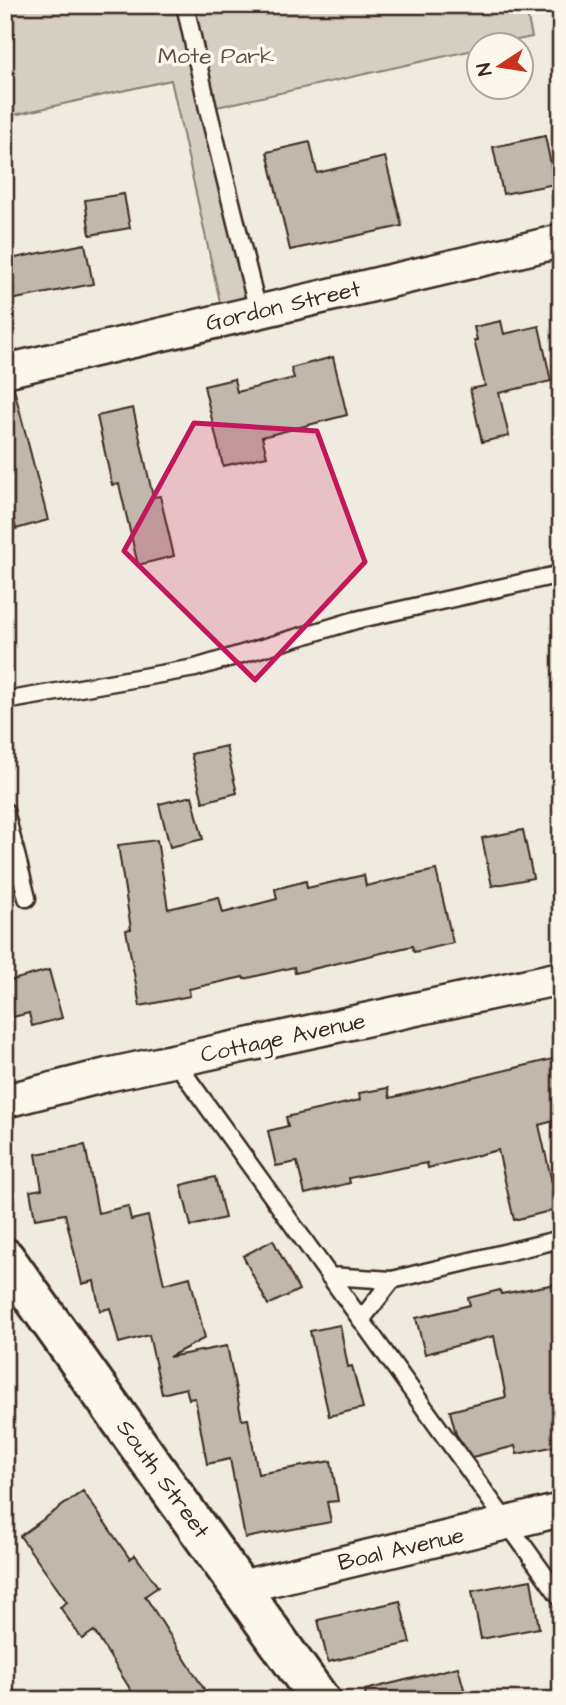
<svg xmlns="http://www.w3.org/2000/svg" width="566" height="1705" viewBox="0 0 566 1705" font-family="'Architects Daughter',sans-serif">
<rect width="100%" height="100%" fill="#f0ebe0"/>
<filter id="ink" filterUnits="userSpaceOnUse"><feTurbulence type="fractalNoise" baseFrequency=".0143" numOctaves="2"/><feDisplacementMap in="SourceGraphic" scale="14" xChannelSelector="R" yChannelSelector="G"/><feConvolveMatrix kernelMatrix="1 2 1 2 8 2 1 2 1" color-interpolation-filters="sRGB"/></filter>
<g filter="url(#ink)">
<!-- green -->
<path fill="#d5cec3" stroke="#887c70" stroke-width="2" d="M 5,5 L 525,5 L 532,37 L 493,45 L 478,46 L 478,49 L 208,109 L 258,311 L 224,320 L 171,80 L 5,117 Z"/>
<!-- building -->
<path fill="#c0b8ad" stroke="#3b2a1e" stroke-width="2" d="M 545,136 L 555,184 L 503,194 L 493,147 Z
M 310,142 L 317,173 L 385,157 L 402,226 L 290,250 L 267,152 Z
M 124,194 L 130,228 L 90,235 L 85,200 Z
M 85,244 L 93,284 L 5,301 L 5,260 Z
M 501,321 L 504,334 L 539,326 L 551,381 L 499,393 L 509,436 L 482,442 L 470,389 L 485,386 L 474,340 L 477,340 L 474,327 Z
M 333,357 L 347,415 L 262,437 L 267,456 L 223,466 L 204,386 L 234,379 L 237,392 L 294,378 L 291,368 Z
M 14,389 L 48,520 L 16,529 L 5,486 L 5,390 Z
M 133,408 L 153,497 L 160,496 L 174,556 L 138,565 L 119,484 L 112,485 L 97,416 Z
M 226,746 L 237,793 L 203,802 L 191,754 Z
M 192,796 L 203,839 L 170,847 L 159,804 Z
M 523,830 L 533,878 L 492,886 L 482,838 Z
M 157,840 L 168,909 L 219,897 L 223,913 L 277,899 L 275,889 L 306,881 L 307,888 L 364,875 L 366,886 L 436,870 L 453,943 L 414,952 L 412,946 L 295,973 L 294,967 L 244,979 L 243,977 L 189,989 L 190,996 L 140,1006 L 126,930 L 131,929 L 118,845 Z
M 49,970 L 62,1018 L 32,1026 L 29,1013 L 5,1019 L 5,982 Z
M 561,1057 L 561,1119 L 539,1125 L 558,1209 L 514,1220 L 498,1150 L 428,1168 L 427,1163 L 349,1178 L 350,1183 L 305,1194 L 297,1162 L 276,1166 L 268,1131 L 288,1126 L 286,1117 L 360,1100 L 359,1093 L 388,1088 L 390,1098 Z
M 85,1145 L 98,1213 L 128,1206 L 131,1220 L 148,1216 L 164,1284 L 190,1277 L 205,1338 L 169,1357 L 227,1346 L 242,1420 L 248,1419 L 258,1474 L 331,1461 L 338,1501 L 327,1502 L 331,1522 L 245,1538 L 230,1459 L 207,1464 L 195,1398 L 189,1399 L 186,1388 L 162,1394 L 149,1335 L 119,1343 L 110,1308 L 100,1311 L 94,1281 L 82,1284 L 65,1214 L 35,1219 L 30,1191 L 42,1189 L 36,1154 Z
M 215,1177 L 225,1218 L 191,1226 L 181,1185 Z
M 273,1240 L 299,1290 L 268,1305 L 243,1256 Z
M 561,1283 L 561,1445 L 517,1454 L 515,1446 L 472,1457 L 456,1434 L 450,1411 L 506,1397 L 494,1336 L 425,1354 L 416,1318 L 470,1305 L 468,1298 L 500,1290 L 501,1294 Z
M 340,1325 L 348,1367 L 352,1366 L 363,1408 L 329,1416 L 310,1331 Z
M 83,1491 L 130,1559 L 135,1555 L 158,1587 L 145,1596 L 211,1700 L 137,1700 L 94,1631 L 82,1639 L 60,1607 L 67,1602 L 20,1536 Z
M 531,1580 L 539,1628 L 481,1639 L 472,1591 Z
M 400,1601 L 410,1643 L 328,1662 L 318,1620 Z
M 458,1667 L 467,1700 L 366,1700 L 365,1690 Z"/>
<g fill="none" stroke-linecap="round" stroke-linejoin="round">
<!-- service casing -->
<g stroke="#3b2a1e" stroke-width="21">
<path id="service" d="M 185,5 L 208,109 L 258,311
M 5,701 L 195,668 L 356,620 L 561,574
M 5,811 L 27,898
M 175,1061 L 561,1598
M 329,1276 L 392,1280 L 561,1239
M 361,1320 L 392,1280"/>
</g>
<!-- minor casing -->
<g stroke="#3b2a1e" stroke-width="37">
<path id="minor" d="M 5,371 L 561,241
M 5,1101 L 107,1075 L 561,978
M 241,1587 L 561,1510"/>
</g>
<!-- tertiary casing -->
<g stroke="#3b2a1e" stroke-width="44">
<path id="tertiary" d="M 5,1258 L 320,1700"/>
</g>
<!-- service -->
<use href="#service" stroke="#fbf7ec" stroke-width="16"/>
<!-- minor -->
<use href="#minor" stroke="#fbf7ec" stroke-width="32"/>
<!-- tertiary -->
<use href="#tertiary" stroke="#fbf7ec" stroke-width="38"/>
</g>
</g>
<!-- marked area -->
<path fill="#c2185b" fill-opacity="0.2" stroke="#c2185b" stroke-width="5" stroke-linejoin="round" d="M 194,423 L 317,431 L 365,562 L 255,680 L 124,551 Z"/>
<g text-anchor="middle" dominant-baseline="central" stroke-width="7" stroke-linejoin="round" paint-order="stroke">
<!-- park labels -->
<g font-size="23" fill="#625347" stroke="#fbf7ec">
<text x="216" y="56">Mote Park</text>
</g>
<!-- street labels -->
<g font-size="23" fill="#3b2a1e" stroke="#fbf7ec">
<text transform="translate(283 306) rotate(-13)">Gordon Street</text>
<text transform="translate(283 1038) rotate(-12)">Cottage Avenue</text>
<text transform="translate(163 1479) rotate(54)">South Street</text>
<text transform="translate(401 1549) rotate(-13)">Boal Avenue</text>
</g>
</g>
<!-- margin -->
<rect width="566" height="1705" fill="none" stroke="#fbf7ec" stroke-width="28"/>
<rect x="14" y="14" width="538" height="1677" fill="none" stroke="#3b2a1e" stroke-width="2.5" filter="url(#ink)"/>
<!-- north arrow -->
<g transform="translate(500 66) rotate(258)"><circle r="33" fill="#fbf7ec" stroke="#aea59a" stroke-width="2"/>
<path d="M0-5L12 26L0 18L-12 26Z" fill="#c8321e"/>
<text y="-10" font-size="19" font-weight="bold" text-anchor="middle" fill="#3b2a1e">N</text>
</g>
</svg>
